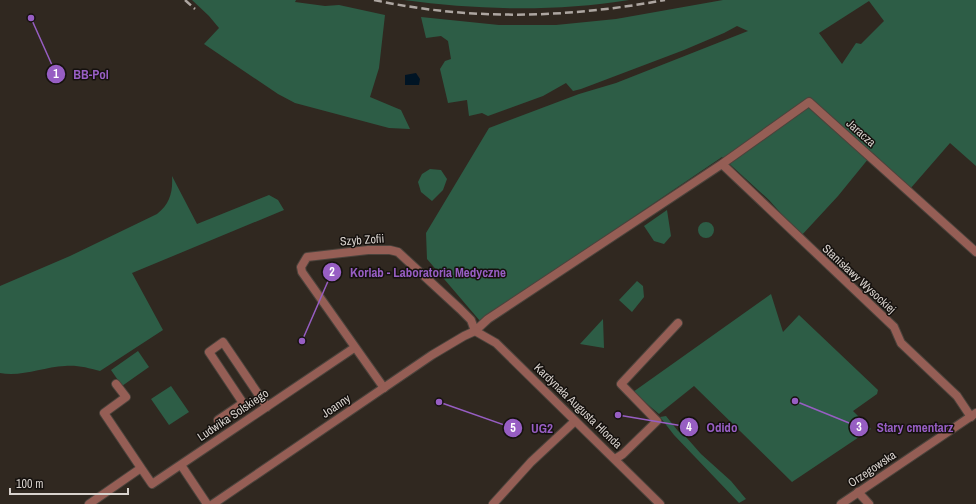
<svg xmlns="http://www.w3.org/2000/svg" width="976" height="504" viewBox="0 0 976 504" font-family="'Archivo Narrow',sans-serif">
<rect width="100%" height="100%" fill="#302820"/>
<!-- green -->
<path fill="#2d5d46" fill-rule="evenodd" d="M 192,0 L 296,0 L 295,2 L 325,6 L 339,5 L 385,15 L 379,68 L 370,97 L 401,110 L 410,129 L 389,128 L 295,103 L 278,94 L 204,44 L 219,28 L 209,16 Z
M 404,0 L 629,0 C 554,12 478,10 404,0 Z
M 723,0 L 976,0 L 976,166 L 950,143 L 910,189 L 873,153 L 838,196 L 801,236 L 769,200 L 722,157 L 480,321 L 427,259 L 426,233 L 489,128 L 579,94 L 616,83 L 748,31 L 737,26 L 724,33 L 684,50 L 581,89 L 573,91 L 566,83 L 543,96 L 488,116 L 482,113 L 469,116 L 467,100 L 448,103 L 440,69 L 445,61 L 451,59 L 448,41 L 441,36 L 426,38 L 421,17 L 499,25 L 556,25 L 616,19 ZM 869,1 L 884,21 L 861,44 L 856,43 L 842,64 L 819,33 Z
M 430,169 L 441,170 L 447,179 L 443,190 L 432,201 L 421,192 L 418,182 L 422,174 Z
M 172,176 L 197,224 L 269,195 L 278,200 L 284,210 L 132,273 L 163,330 L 100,371 C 88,368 78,365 65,366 C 43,367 22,377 0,373 L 0,286 L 70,256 L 157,214 C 170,204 173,192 172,176 Z
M 667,210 L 671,236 L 664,244 L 654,241 L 644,226 Z
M698 230a8 8 0 1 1 16 0a8 8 0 1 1-16 0Z
M 637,281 L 643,286 L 644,297 L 632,312 L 619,300 Z
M 771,294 L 783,332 L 799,315 L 878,390 L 877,394 L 853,411 L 871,429 L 792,482 L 694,386 L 659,414 L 633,392 Z
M 603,319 L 604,348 L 580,344 Z
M 138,351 L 149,367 L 122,386 L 111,370 Z
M 171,386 L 189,412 L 169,425 L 151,399 Z
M 666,416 L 678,431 L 686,437 L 701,454 L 731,481 L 746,499 L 739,503 L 674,435 L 660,417 Z"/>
<!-- water -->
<path fill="#001424" d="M 416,73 L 420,79 L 419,85 L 405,85 L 405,75 Z"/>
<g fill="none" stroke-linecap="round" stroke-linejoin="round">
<!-- minor casing -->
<g stroke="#4b433c" stroke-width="10">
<path id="minor" d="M 722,164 L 894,327 L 901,343 L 957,396 L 971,417
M 116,384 L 126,397 L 104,413 L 141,468
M 384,388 L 302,272 L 301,267 L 307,257 L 368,250 L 390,250 L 398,252 L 460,309 L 471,320 L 475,331 L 488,319 L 722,164 L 809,102 L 976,252
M 218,420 L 243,403 L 209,352 L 223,342 L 267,407
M 615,459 L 623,454 L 657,421 L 621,384 L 678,323
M 181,465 L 207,504
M 858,492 L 869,504
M 89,504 L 141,468 L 152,484 L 354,348
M 493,504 L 531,462 L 575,421"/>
</g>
<!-- tertiary casing -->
<g stroke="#4b433c" stroke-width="10">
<path id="tertiary" d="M 213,504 L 432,355 L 464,336 L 475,331 L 496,343 L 660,504
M 841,504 L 976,413"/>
</g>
<!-- minor -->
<use href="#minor" stroke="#955e55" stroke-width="8"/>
<!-- tertiary -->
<use href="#tertiary" stroke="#955e55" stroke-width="8"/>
<!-- rail -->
<path stroke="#ada6a1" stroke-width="2.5" stroke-dasharray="8 4" stroke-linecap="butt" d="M 185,0 L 195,9
M 374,0 C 472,21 567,18 665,0"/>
</g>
<g text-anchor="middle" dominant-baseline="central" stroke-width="3" stroke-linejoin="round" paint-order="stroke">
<!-- street labels -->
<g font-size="12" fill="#d8d2cd" stroke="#15110e">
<text transform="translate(861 133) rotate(42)">Jaracza</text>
<text transform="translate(362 240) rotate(-4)">Szyb Zofii</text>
<text transform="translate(859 279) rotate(43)">Stanisławy Wysockiej</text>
<text transform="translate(336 406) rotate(-34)">Joanny</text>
<text transform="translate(578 406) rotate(44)">Kardynała Augusta Hlonda</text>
<text transform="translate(233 415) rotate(-34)">Ludwika Solskiego</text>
<text transform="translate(872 469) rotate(-34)">Orzegowska</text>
</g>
</g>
<!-- callouts -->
<path fill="none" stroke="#975ec3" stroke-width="1.5" d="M31 18L56 74M302 341L332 272M795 401L859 427M618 415L689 427M439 402L513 428"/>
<g fill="#975ec3" stroke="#15110e" stroke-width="1.5">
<circle cx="31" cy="18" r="4"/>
<circle cx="302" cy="341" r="4"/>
<circle cx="795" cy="401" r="4"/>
<circle cx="618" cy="415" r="4"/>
<circle cx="439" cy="402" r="4"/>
<circle cx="56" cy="74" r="10"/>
<circle cx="332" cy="272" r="10"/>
<circle cx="859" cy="427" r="10"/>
<circle cx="689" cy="427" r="10"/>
<circle cx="513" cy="428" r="10"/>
</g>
<g font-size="12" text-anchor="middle" font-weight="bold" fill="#fff">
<text x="56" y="78">1</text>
<text x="332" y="276">2</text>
<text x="859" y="431">3</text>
<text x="689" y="431">4</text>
<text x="513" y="432">5</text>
</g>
<g font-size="13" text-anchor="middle" font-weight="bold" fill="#975ec3" stroke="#15110e" stroke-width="3" stroke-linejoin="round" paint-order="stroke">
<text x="91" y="79">BB-Pol</text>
<text x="428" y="277">Korlab - Laboratoria Medyczne</text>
<text x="915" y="432">Stary cmentarz</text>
<text x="722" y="432">Odido</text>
<text x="542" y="433">UG2</text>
</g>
<!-- scale -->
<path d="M10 488v6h118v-6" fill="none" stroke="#d8d2cd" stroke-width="2"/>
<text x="16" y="488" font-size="12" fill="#d8d2cd" stroke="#15110e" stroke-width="3" paint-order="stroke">100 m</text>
</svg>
